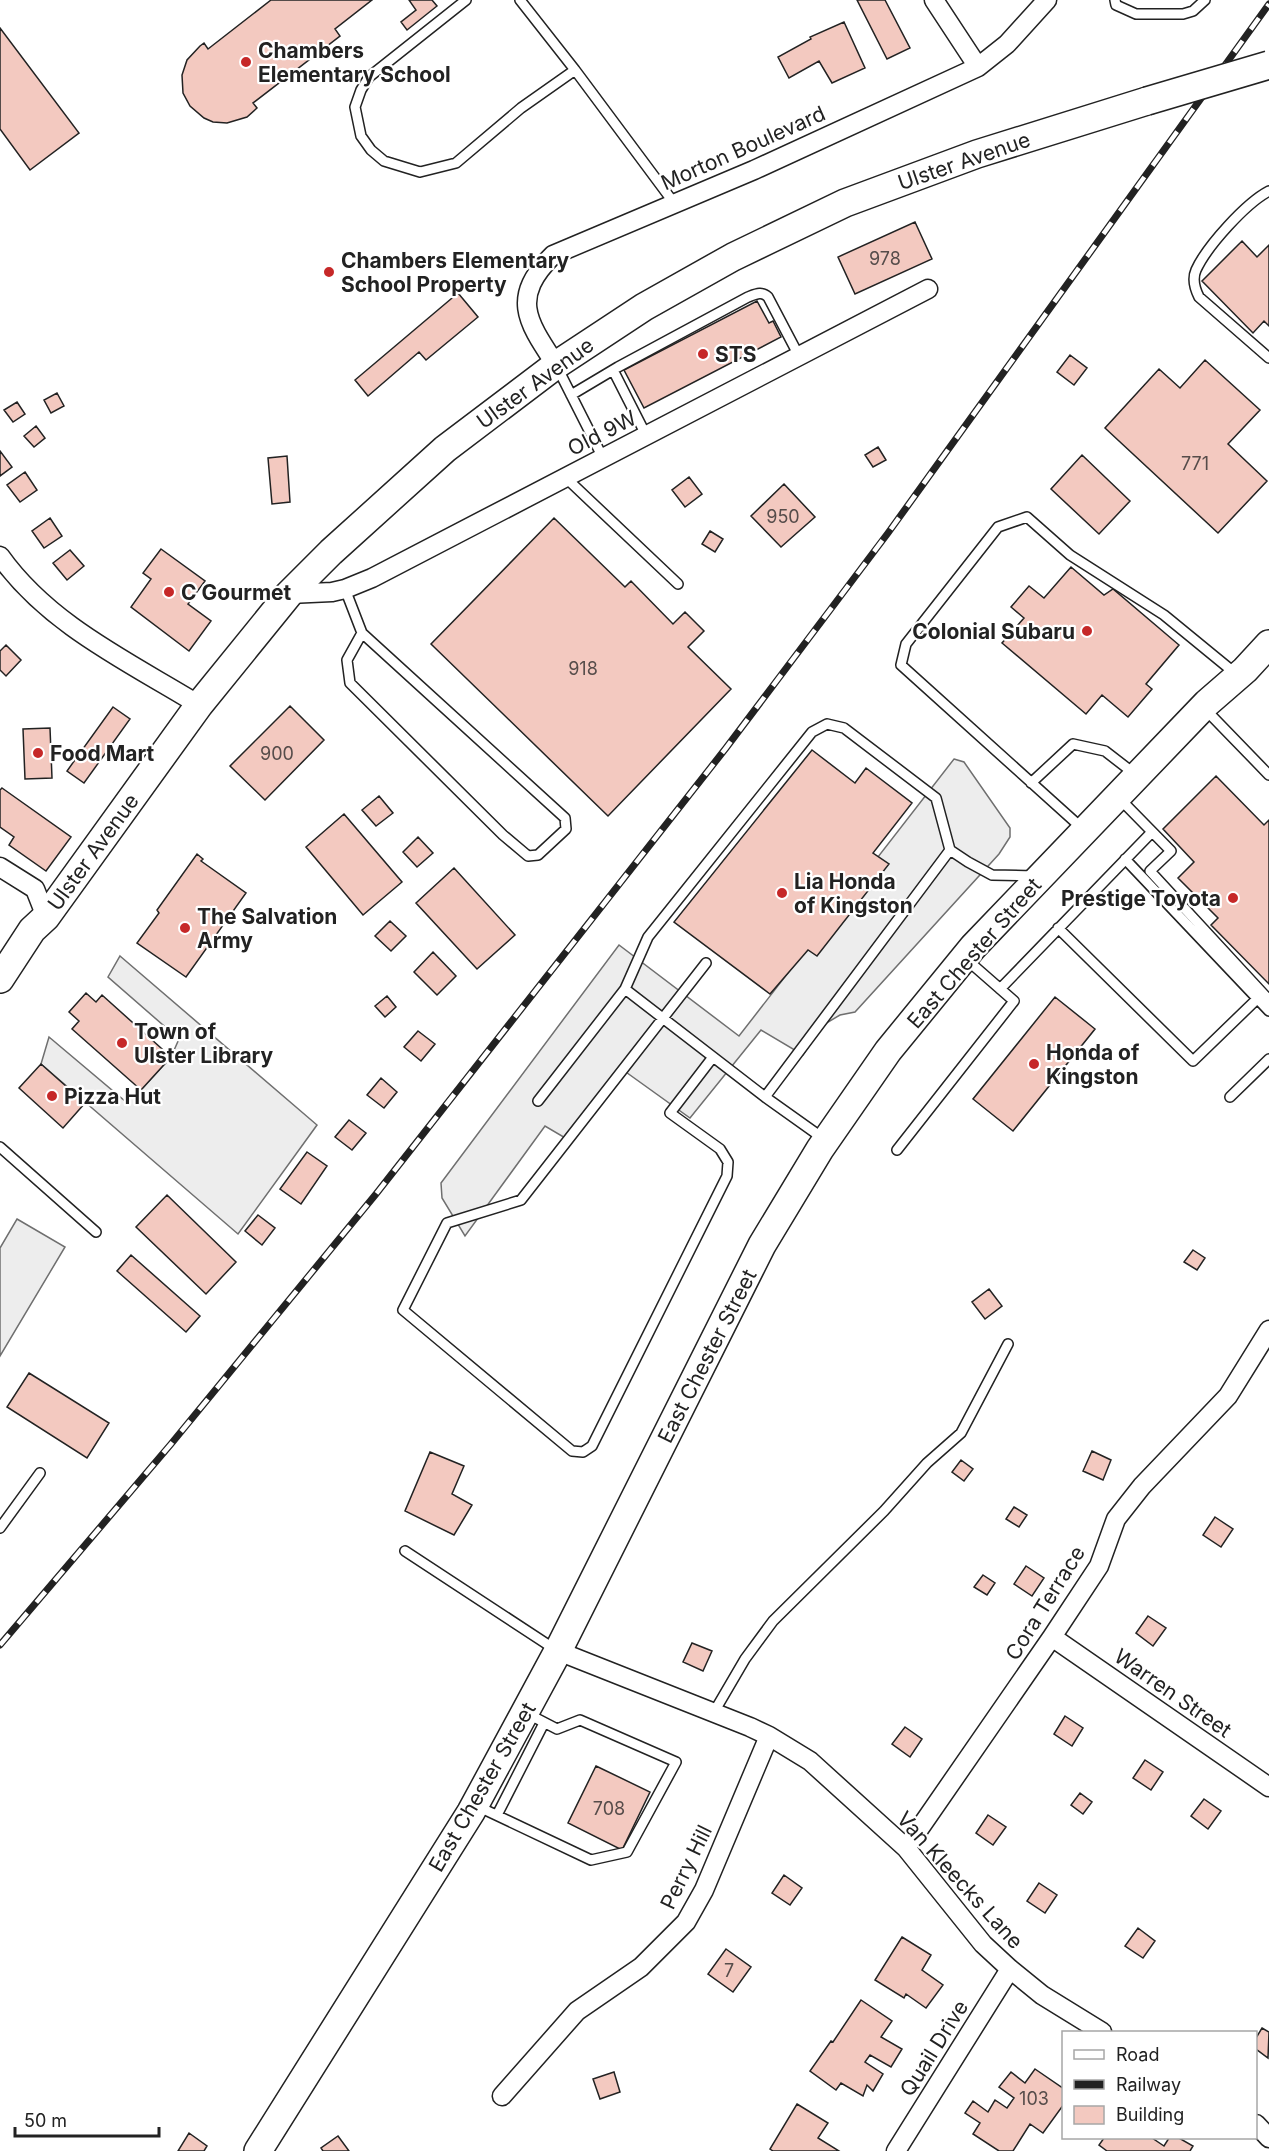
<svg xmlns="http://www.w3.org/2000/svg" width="1269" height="2151" viewBox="0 0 1269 2151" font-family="Inter,sans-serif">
<rect width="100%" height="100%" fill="#fff"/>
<!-- parking -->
<path fill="#ededed" stroke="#6f6f6f" stroke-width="1.5" d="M 954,759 L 964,762 L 1010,828 L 1010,837 L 999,854 L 855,1012 L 840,1015 L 823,1025 L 803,1055 L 761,1030 L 690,1118 L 623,1070 L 572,1142 L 545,1126 L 465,1236 L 442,1198 L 441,1183 L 619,945 L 739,1036 Z
M 120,956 L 317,1125 L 238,1234 L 41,1064 L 49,1037 L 125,1101 L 141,1090 L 171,1057 L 179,1039 L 108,977 Z
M 17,1219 L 65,1247 L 0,1356 L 0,1248 Z"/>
<!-- building -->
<path fill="#f3c9c0" stroke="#222" stroke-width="1.5" d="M 271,0 L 372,0 L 335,29 L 340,36 L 253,103 L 257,108 L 247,117 L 227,123 L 213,122 L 204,118 L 190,106 L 183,93 L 182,75 L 187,60 L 200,46 L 204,43 L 208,49 Z
M 409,0 L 432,0 L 437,6 L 407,30 L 401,22 L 416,10 Z
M 857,0 L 885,0 L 910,48 L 887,59 Z
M 844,22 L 865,68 L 832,83 L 819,61 L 789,78 L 778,57 L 811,39 L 810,37 Z
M 0,28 L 79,133 L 30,170 L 0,129 Z
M 915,222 L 932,259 L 855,294 L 838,257 Z
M 1242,241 L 1257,257 L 1269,245 L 1269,326 L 1264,321 L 1253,333 L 1202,281 Z
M 458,293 L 478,317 L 426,360 L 419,352 L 368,396 L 355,380 Z
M 757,301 L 769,323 L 773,321 L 781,337 L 644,408 L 624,370 Z
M 1070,355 L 1087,368 L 1074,385 L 1057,372 Z
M 1205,360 L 1260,410 L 1228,444 L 1267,481 L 1218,533 L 1105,428 L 1159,369 L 1180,388 Z
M 57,393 L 64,406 L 51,413 L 44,400 Z
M 17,402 L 25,414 L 13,422 L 4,410 Z
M 36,426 L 45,438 L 34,447 L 24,436 Z
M 878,447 L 886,460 L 873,467 L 865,455 Z
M 0,451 L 12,467 L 0,476 Z
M 1082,455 L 1130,501 L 1099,534 L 1051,489 Z
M 287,456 L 290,502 L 272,504 L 268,458 Z
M 25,472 L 37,490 L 20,502 L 7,485 Z
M 689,477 L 702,494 L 685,507 L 672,490 Z
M 784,484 L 815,517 L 781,547 L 751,516 Z
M 50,518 L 62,536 L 44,548 L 32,531 Z
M 554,518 L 625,587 L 631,581 L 673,624 L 685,612 L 704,631 L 688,647 L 731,689 L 608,816 L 431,644 Z
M 710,531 L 723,539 L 715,552 L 702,544 Z
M 161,549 L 205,581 L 188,604 L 211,621 L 189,651 L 131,607 L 151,579 L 143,573 Z
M 70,550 L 84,566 L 67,580 L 53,563 Z
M 1071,567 L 1104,595 L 1113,589 L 1179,645 L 1146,684 L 1152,689 L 1128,717 L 1102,695 L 1086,714 L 1002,643 L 1024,618 L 1011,607 L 1029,586 L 1044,598 Z
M 6,645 L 21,660 L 6,676 L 0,670 L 0,651 Z
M 290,706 L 324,740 L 265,800 L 230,766 Z
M 113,707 L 130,719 L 84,783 L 67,771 Z
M 50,728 L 52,778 L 25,779 L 23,729 Z
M 812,750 L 855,783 L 866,768 L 912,803 L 873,853 L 889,864 L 817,956 L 808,950 L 770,994 L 674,922 Z
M 1216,776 L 1264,825 L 1269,820 L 1269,984 L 1211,925 L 1218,918 L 1178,878 L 1194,862 L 1163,829 Z
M 2,788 L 71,837 L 46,871 L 9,845 L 14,837 L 0,827 L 0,790 Z
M 379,796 L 393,813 L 376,826 L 362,810 Z
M 344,814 L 402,882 L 363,915 L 306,847 Z
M 418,837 L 433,853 L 417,867 L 403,852 Z
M 197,854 L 203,859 L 201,861 L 246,893 L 186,977 L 137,943 L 159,913 L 157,910 Z
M 454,868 L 515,935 L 477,969 L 416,903 Z
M 390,921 L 406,936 L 391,951 L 375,936 Z
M 433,952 L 456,976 L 437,995 L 414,972 Z
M 86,993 L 96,1002 L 102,995 L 171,1057 L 141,1090 L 72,1029 L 79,1021 L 69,1012 Z
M 387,996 L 396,1007 L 385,1017 L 375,1006 Z
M 1055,997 L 1095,1029 L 1013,1131 L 973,1099 Z
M 418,1031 L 435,1044 L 421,1061 L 404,1047 Z
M 41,1064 L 85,1103 L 63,1128 L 19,1088 Z
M 381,1078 L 397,1092 L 384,1108 L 367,1095 Z
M 349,1120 L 366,1133 L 352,1150 L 335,1137 Z
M 307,1152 L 327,1166 L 301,1204 L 280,1189 Z
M 167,1195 L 236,1262 L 206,1294 L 136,1227 Z
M 258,1215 L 275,1228 L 262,1245 L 245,1231 Z
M 1193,1250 L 1205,1258 L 1197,1270 L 1184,1262 Z
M 131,1255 L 200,1316 L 186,1332 L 117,1271 Z
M 989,1289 L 1002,1306 L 985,1319 L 972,1302 Z
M 29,1373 L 109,1423 L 87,1458 L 7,1407 Z
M 1092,1451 L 1111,1460 L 1103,1480 L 1083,1471 Z
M 430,1452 L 464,1466 L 452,1494 L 472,1505 L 454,1535 L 405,1511 Z
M 961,1460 L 973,1469 L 964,1481 L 952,1472 Z
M 1014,1507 L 1027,1515 L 1019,1527 L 1006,1519 Z
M 1215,1517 L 1233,1529 L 1221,1547 L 1203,1535 Z
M 1026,1566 L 1044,1578 L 1032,1596 L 1014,1584 Z
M 983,1575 L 995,1583 L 987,1595 L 974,1587 Z
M 1148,1616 L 1166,1628 L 1153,1646 L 1136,1633 Z
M 692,1643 L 712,1651 L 703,1671 L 683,1662 Z
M 1065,1716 L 1083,1728 L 1072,1746 L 1054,1734 Z
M 905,1727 L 922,1739 L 910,1757 L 892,1744 Z
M 1145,1760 L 1163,1772 L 1151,1790 L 1133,1778 Z
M 596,1766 L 650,1792 L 622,1850 L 568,1823 Z
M 1080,1793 L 1092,1802 L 1083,1814 L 1071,1805 Z
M 1204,1799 L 1221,1811 L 1208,1829 L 1191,1816 Z
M 988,1815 L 1006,1827 L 993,1845 L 976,1833 Z
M 784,1875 L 802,1888 L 790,1905 L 772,1893 Z
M 1039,1883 L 1057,1895 L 1045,1913 L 1027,1901 Z
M 1138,1928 L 1155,1941 L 1143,1958 L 1125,1946 Z
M 902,1937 L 931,1955 L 922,1970 L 943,1985 L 926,2008 L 906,1994 L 904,1998 L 875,1980 Z
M 726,1949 L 751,1967 L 733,1992 L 708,1974 Z
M 861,2000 L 892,2021 L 881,2037 L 902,2049 L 891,2067 L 870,2055 L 865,2062 L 883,2074 L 873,2091 L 867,2085 L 863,2096 L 841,2083 L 836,2090 L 810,2071 L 831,2041 L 833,2042 Z
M 1262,2028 L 1269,2032 L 1268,2058 L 1256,2049 L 1256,2038 Z
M 1035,2069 L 1064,2089 L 1064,2104 L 1043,2133 L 1030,2124 L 1013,2151 L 999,2151 L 973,2134 L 980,2123 L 965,2113 L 973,2101 L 988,2112 L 995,2100 L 1007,2108 L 1014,2098 L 999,2087 L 1011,2072 L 1025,2083 Z
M 614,2072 L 620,2092 L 600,2099 L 593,2079 Z
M 797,2104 L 828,2123 L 818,2138 L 839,2151 L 773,2151 L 770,2149 Z
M 189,2133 L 207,2146 L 204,2151 L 178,2151 Z
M 338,2136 L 349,2151 L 323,2151 L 321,2148 Z
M 1104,2138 L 1152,2138 L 1164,2146 L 1169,2138 L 1179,2138 L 1193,2146 L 1190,2151 L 1107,2151 L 1099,2145 Z"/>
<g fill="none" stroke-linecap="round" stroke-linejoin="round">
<!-- lane casing -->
<g stroke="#222" stroke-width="12">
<path id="lane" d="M 466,0 L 369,77 L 361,90 L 355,107 L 361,136 L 371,150 L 384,161 L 420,172 L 456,163 L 521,108 L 575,70 L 674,203
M 520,0 L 575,70
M 1115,0 L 1116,5 L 1136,14 L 1183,14 L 1193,11 L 1205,0
M 1269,191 C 1246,203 1207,246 1196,270 C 1192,279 1195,289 1199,297 L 1269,358
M 557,367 L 603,458
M 613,370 L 646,435
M 571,395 L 618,367 L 748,297 C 756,294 762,291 768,297 L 799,356
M 565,477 L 678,584
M 345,589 L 362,633 L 565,818 L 566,829 L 538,855 L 528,856 L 503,835 L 350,683 L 347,660 L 362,633
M 1204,708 L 1269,775
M 1031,783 L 1073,744 L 1105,751 L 1136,775
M 1119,798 L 1171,851 L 1150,871 L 1269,1000
M 1084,830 L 901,665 L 906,644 L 998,527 L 1027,517 L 1070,555 L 1164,615 L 1236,674
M 1125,859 L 1269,1011
M 1058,928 L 1193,1061 L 1257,999
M 706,963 L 521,1200 L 447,1223 L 403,1310 L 572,1451 L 583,1452 L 592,1446 L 727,1176 L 728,1162 L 720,1149 L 670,1113 L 713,1057
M 625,989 L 648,937 L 812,732 L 827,724 L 844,728 L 936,798 L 950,850 L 968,862 L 992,875 L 1035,876
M 1000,989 L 1152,832
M 765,1097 L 950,850
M 1230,1097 L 1269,1059
M 538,1101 L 625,989 L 765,1097 L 824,1139
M 0,1147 L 96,1232
M 897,1150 L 1014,1001 L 966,959
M 0,1528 L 40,1473
M 405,1551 L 556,1650
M 714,1712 L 745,1659 L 773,1621 L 884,1511 L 927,1463 L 961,1433 L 1008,1344
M 477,1806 L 591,1860 L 627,1852 L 676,1762 L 580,1720 L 557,1729 L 528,1714
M 497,1815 L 544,1723"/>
</g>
<!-- street casing -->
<g stroke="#222" stroke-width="21">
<path id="street" d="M 934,0 L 978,67
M 556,365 C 527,321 510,298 553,255 L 754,170 L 978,67 L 1007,44 L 1047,0
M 0,556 C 49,625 129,662 199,705
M 289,594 L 332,592 L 345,589 L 372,578 L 928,289
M 0,867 L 35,889 L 46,917
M 1052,1637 L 1269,1787
M 558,1651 L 750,1727 L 769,1736 L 810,1761 L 906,1848 L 983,1944 L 1010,1969 L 1042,1995 L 1102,2032
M 906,1848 L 1052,1637 L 1099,1566 L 1116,1519 L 1142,1486 L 1228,1396 L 1269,1330
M 502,2096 L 577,2011 L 641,1967 L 686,1922 L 704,1890 L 769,1736
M 1256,2124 L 1269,2138
M 896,2151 L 1010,1969"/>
</g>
<!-- primary casing -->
<g stroke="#222" stroke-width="30">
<path id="primary" d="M 0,979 L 32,930 L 46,917 L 199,705 L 289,594 L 331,552 L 445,449 L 556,365 L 644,307 L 733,257 L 845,203 L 977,154 L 1147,101
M 258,2151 L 471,1812 L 558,1651 L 762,1245 L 820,1149 L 888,1051 L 973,947 L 1207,703 L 1245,670 L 1269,644"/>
</g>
<!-- lane -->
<use href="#lane" stroke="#fff" stroke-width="9"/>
<!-- street -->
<use href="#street" stroke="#fff" stroke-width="18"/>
<!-- primary -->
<use href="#primary" stroke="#fff" stroke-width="27"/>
<!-- rail casing -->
<g stroke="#222" stroke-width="7">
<path id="rail" d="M 0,1645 L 171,1444 L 376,1194 L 726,748 L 888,533 L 1269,4"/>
</g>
<!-- rail -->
<use href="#rail" stroke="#fff" stroke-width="4.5" stroke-dasharray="14" stroke-linecap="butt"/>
<!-- primary-bridge casing -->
<g stroke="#222" stroke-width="30" stroke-linecap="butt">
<path id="primary-bridge" d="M 1147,101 L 1269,65"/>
</g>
<!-- primary-bridge -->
<use href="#primary-bridge" stroke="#fff" stroke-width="27"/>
</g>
<!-- markers -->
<g fill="#c62828" stroke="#fff" stroke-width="2">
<circle cx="246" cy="62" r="6"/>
<circle cx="329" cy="272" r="6"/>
<circle cx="703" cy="354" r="6"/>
<circle cx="169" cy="592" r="6"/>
<circle cx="1087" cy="631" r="6"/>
<circle cx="38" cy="753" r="6"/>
<circle cx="782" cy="893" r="6"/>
<circle cx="1233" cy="898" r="6"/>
<circle cx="185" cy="928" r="6"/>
<circle cx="122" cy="1043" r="6"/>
<circle cx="1034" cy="1064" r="6"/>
<circle cx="52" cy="1096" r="6"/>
</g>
<g text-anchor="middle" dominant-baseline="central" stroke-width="4.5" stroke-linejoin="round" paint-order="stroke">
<!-- number labels -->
<g font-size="18" fill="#564c4a">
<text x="885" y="258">978</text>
<text x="1195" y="463">771</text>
<text x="783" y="516">950</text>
<text x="583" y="668">918</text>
<text x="277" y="753">900</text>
<text x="609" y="1808">708</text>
<text x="729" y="1970">7</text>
<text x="1034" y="2098">103</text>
</g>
<!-- poi labels -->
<g font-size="21" font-weight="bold" fill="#222" stroke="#fff" text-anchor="start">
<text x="258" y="50">Chambers<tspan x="258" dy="24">Elementary School</tspan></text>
<text x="341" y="260">Chambers Elementary<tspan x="341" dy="24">School Property</tspan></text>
<text x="715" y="354">STS</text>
<text x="181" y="592">C Gourmet</text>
<text x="1075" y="631" text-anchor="end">Colonial Subaru</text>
<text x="50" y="753">Food Mart</text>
<text x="794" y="881">Lia Honda<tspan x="794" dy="24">of Kingston</tspan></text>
<text x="1221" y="898" text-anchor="end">Prestige Toyota</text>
<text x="197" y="916">The Salvation<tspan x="197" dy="24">Army</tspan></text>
<text x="134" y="1031">Town of<tspan x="134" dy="24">Ulster Library</tspan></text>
<text x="1046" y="1052">Honda of<tspan x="1046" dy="24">Kingston</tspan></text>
<text x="64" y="1096">Pizza Hut</text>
</g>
<!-- street labels -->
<g font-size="21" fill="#222" stroke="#fff">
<text transform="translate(743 148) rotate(-24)">Morton Boulevard</text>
<text transform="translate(964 161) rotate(-19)">Ulster Avenue</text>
<text transform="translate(535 383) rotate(-36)">Ulster Avenue</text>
<text transform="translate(602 433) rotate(-27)">Old 9W</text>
<text transform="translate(93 852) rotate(-54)">Ulster Avenue</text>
<text transform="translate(974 953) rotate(-49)">East Chester Street</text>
<text transform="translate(707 1356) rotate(-63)">East Chester Street</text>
<text transform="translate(1045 1603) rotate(-58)">Cora Terrace</text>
<text transform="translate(1173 1693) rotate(35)">Warren Street</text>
<text transform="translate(482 1787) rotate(-60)">East Chester Street</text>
<text transform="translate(686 1867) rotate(-64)">Perry Hill</text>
<text transform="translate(960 1880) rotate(48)">Van Kleecks Lane</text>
<text transform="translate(934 2048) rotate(-58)">Quail Drive</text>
</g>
</g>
<!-- legend -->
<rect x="1062" y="2031" width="195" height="108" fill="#ffffff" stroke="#a7a7a7" stroke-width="1.5"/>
<rect x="1074" y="2050" width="30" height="9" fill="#ffffff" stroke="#a7a7a7" stroke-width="1.5"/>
<text x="1116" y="2061" font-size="18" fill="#222222">Road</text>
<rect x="1074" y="2080" width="30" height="9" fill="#222222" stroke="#a7a7a7" stroke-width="1.5"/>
<text x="1116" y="2091" font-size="18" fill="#222222">Railway</text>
<rect x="1074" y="2106" width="30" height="18" fill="#f3c9c0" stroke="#a7a7a7" stroke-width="1.5"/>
<text x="1116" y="2121" font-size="18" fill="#222222">Building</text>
<!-- scale -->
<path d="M15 2127v9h144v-9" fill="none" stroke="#222222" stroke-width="3"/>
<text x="24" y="2127" font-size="18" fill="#222222" stroke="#ffffff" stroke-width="4.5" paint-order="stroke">50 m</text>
</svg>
